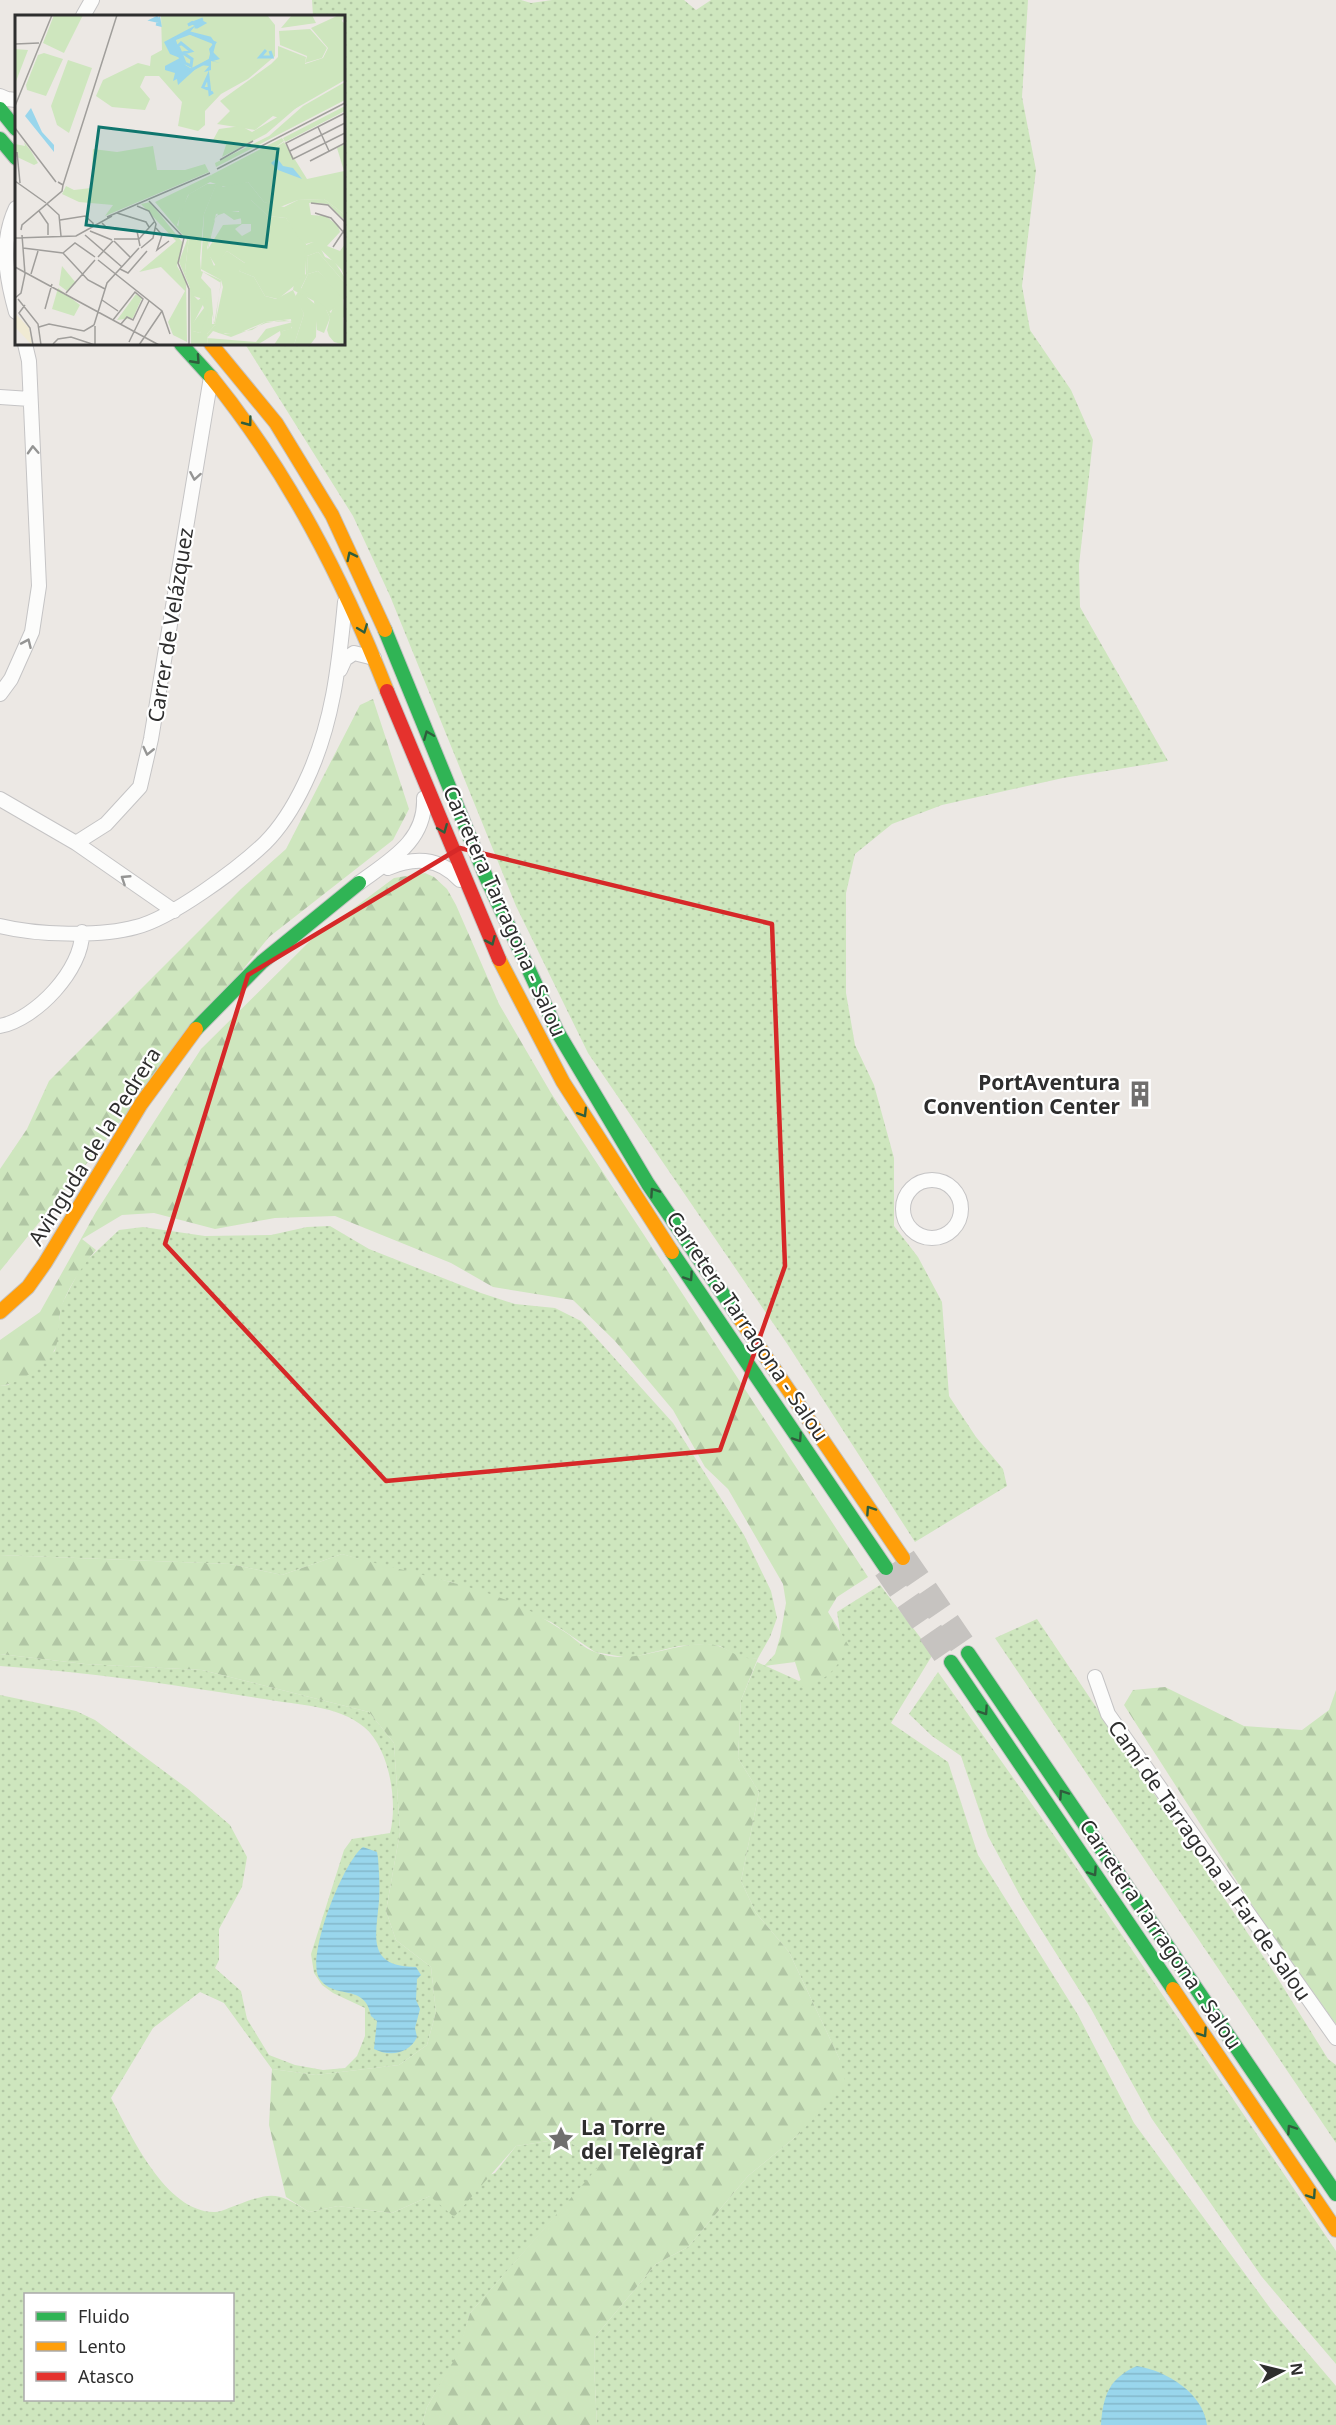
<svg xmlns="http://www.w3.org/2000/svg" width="1336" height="2425" viewBox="0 0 1336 2425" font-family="'Noto Sans',sans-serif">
<defs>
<pattern id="grass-dots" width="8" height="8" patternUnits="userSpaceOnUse" patternTransform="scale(1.5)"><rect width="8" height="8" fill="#cee6be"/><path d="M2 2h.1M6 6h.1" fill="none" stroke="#b1c6a4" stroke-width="1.8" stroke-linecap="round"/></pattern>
<pattern id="forest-firs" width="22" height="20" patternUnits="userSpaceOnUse" patternTransform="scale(1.5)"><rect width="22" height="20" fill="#cee6be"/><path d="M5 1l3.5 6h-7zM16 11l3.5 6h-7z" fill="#b1c6a4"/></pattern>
<pattern id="water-rules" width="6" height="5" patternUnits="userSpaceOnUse" patternTransform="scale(1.5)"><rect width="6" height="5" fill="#99d6ec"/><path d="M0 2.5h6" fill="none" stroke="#84b8cb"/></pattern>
</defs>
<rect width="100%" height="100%" fill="#ece8e4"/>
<!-- grass -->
<path fill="url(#grass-dots)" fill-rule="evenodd" d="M 312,0 L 521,0 L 531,3 L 552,0 L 684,0 L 696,10 L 711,0 L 1028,0 L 1022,97 L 1036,170 L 1022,286 L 1030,330 L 1071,390 L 1093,440 L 1079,565 L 1080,607 L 1168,761 L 1063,778 L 942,805 L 892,824 L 855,854 L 846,893 L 846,993 L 855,1045 L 874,1085 L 894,1158 L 894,1226 L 918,1257 L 942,1302 L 949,1396 L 976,1437 L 1003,1469 L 1007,1486 L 915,1542 L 788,1345 L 588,1053 L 516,906 L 390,596 L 353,516 L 245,344 L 344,344 L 344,16 L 313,16 Z
M 330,1226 L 369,1249 L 481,1293 L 515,1304 L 555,1308 L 581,1321 L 673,1423 L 744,1535 L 771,1591 L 777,1618 L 770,1637 L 758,1658 L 744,1660 L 720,1646 L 706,1644 L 679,1646 L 629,1658 L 595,1652 L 551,1622 L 451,1582 L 402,1572 L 342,1554 L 282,1575 L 230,1564 L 0,1555 L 0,1386 L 8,1385 L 55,1351 L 61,1306 L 82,1265 L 119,1230 L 143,1227 L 205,1236 L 271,1235 L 307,1227 Z
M 880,1585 L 933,1654 L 891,1723 L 948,1762 L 978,1855 L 1078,2015 L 1134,2123 L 1273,2312 L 1336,2386 L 1336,2425 L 597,2425 L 594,2365 L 595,2337 L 656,2264 L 688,2247 L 748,2176 L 799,2134 L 840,2060 L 789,1952 L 756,1913 L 741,1881 L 759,1792 L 738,1758 L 741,1700 L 757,1662 L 799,1681 L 843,1650 L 837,1612 Z
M 1037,1619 L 1275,1974 L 1328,2059 L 1336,2065 L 1336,2143 L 995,1638 Z
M 0,1654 L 85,1664 L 202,1670 L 369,1712 L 394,1743 L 400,1832 L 386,1911 L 396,1940 L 431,1967 L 436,2012 L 427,2045 L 399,2065 L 316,2075 L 272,2069 L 224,2003 L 200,1992 L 153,2028 L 111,2098 C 131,2135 166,2213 215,2212 C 222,2212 230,2207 237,2205 C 272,2192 277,2191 309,2212 L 338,2206 L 392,2213 L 430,2196 L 495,2173 L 516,2146 L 561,2139 L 606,2159 L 470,2313 L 459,2353 L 427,2407 L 422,2425 L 0,2425 L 0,1695 L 76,1711 L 95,1720 L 188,1789 L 230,1825 L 247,1857 L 242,1887 L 219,1929 L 219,1960 L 215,1968 L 241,1991 L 247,2019 L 269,2055 L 295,2065 L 323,2070 L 345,2068 L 357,2056 L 365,2036 L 365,2008 L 333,1993 L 322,1985 L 314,1973 L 311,1954 L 344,1850 L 352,1839 L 390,1833 C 398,1804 390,1748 364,1727 C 338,1705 296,1705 264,1699 C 176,1685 88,1672 0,1666 ZM 26,2294 L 232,2294 L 232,2400 L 26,2400 Z
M 938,1672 L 1063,1848 L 1336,2251 L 1336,2364 L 1262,2277 L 1152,2119 L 1090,2007 L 1023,1901 L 988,1836 L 961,1756 L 932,1736 L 909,1714 Z"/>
<!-- forest -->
<path fill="url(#forest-firs)" d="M 373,699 L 409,809 L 393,840 L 269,937 L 0,1271 L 0,1169 L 27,1129 L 49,1081 L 241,889 L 286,849 L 360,705 Z
M 425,873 L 434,877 L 447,889 L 456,905 L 499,1004 L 551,1093 L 868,1577 L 837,1597 L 828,1612 L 849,1646 C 838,1667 827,1681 803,1687 L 795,1662 L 764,1666 L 775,1654 L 780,1637 L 786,1603 L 783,1584 L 728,1489 L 705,1467 L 673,1410 L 615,1341 L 573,1300 L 493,1287 L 451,1263 L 335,1216 L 275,1218 L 215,1229 L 154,1213 L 122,1215 L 82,1239 L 96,1250 C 82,1266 70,1285 62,1305 C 57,1319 61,1339 54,1351 C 45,1367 18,1384 0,1386 L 0,1340 L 40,1312 L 96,1212 L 201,1049 L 311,940 L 394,878 Z
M 342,1554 C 397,1570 455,1580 509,1601 C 529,1609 550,1622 568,1634 C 576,1640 585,1649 595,1652 C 631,1667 670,1643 707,1644 C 731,1645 733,1661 758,1658 L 741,1700 L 738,1758 L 759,1792 L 741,1881 L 756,1913 L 789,1952 L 840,2060 L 846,2085 L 799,2134 L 748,2176 L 688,2247 L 656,2264 L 595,2337 L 594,2365 L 597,2425 L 422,2425 L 427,2407 L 458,2353 L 470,2313 L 605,2159 L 561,2139 L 516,2146 L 454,2217 L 430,2196 L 392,2213 L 338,2206 L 309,2212 L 286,2197 L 269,2125 L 272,2069 L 316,2075 L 399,2065 L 427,2045 L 436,2012 L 431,1967 L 396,1940 L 386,1911 L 400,1832 L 394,1743 L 369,1712 L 202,1670 L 85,1664 L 0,1654 L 0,1555 L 230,1564 L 282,1575 Z
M 1165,1687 L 1244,1726 L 1302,1730 L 1329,1710 L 1336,1690 L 1336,2024 L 1265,1925 L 1124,1705 L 1133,1690 Z"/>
<!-- water -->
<path fill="url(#water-rules)" d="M 363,1847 L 377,1852 L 378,1858 C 379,1872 380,1886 379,1901 C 376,1936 366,1967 416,1967 L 421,1975 L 417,1979 L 416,2000 L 420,2009 L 415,2028 L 417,2037 C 409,2054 390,2057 374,2049 L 377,2021 L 371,2016 C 365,1982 334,2001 319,1978 C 306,1956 343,1862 363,1847 Z
M 1137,2366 C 1167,2371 1203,2393 1207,2425 L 1101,2425 C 1103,2396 1109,2378 1137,2366 Z"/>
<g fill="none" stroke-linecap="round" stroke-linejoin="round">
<!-- highway-tunnel -->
<path stroke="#c6c3c0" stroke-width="26" stroke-dasharray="26 13" stroke-linecap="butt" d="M 903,1558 L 968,1653
M 886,1568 L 951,1662"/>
<!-- street casing -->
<g stroke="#c5c4c5" stroke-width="16">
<path id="street" d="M 83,16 L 92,0
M 0,96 L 7,99 L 16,100
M 16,208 C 0,242 6,277 16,312
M 0,397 L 30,399
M 340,670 L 345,659 L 354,653 L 374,658
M 0,694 L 11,679 L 32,632 L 39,586 L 29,361 L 25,344
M 0,799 L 76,843 L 174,911
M 76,843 L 106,824 L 140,787 L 151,739 L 211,377
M 388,868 C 414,857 439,857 460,880
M 359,883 C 390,860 426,841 424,798
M 0,926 C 36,935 100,937 136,927 C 170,919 238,869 265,843 C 281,827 295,804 305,783 C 333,725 339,665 345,602
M 0,1026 C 36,1019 83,969 82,932
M903 1209a29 29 0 1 1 58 0a29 29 0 1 1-58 0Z
M 1095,1677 L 1108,1714 L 1336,2038"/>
</g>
<!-- fast casing -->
<g stroke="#c5c4c5" stroke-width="16">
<path id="fast" d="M 0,109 L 16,129
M 0,139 L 16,158
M 181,344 L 211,377
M 385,630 L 486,877 L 557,1031 L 648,1184 L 740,1319
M 196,1029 L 262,962 L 359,883
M 672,1252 L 886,1568
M 968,1653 L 1336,2194
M 951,1662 L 1173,1989"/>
</g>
<!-- slow casing -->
<g stroke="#c5c4c5" stroke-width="16">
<path id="slow" d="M 211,344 L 276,423 L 332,515 L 385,630
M 211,377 C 288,472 342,577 387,691
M 499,959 L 563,1082 L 672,1252
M 0,1312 L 28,1287 L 45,1263 L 141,1104 L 196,1029
M 740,1319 L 903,1558
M 1173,1989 L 1336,2230"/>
</g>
<!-- jam casing -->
<g stroke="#c5c4c5" stroke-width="16">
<path id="jam" d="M 387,691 L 499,959"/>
</g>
<!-- street -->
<use href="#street" stroke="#fcfcfb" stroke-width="14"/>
<!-- fast -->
<use href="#fast" stroke="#30b455" stroke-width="14"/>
<!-- slow -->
<use href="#slow" stroke="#ff9f0a" stroke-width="14"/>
<!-- jam -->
<use href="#jam" stroke="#e5322d" stroke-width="14"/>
</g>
<!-- one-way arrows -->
<defs><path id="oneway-chevron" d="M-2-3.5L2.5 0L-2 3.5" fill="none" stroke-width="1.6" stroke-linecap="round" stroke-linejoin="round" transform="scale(1.5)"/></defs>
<g stroke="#2f5d3c">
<use href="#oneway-chevron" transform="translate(196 360) rotate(48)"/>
<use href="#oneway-chevron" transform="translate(248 422) rotate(53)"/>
<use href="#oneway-chevron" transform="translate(351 556) rotate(-116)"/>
<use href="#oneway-chevron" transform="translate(363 629) rotate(69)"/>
<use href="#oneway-chevron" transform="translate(428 735) rotate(-112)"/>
<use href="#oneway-chevron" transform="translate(443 829) rotate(68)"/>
<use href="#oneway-chevron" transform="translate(491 941) rotate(66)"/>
<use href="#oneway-chevron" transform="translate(583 1113) rotate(58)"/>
<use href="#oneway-chevron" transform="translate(654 1192) rotate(-124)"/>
<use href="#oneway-chevron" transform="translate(689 1277) rotate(56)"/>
<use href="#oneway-chevron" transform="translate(798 1438) rotate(56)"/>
<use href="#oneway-chevron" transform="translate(870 1510) rotate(-124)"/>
<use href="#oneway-chevron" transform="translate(984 1711) rotate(56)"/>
<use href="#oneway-chevron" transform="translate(1063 1794) rotate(-124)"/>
<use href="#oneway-chevron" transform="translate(1093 1872) rotate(56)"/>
<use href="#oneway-chevron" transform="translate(1203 2033) rotate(56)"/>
<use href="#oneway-chevron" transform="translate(1291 2129) rotate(-124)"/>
<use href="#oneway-chevron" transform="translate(1312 2195) rotate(56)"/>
</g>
<g stroke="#959594">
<use href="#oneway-chevron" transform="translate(33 450) rotate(-93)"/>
<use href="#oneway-chevron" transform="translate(195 476) rotate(100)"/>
<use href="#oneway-chevron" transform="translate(27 643) rotate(-66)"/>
<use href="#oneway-chevron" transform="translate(148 751) rotate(103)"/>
<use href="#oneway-chevron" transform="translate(125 879) rotate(-147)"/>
</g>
<!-- marked area -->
<path fill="none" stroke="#d62828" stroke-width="4.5" stroke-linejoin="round" d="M 460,848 L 772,924 L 785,1266 L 720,1450 L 386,1481 L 165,1244 L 248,975 Z"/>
<!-- icons -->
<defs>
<g id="building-bare" transform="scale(2.07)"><path d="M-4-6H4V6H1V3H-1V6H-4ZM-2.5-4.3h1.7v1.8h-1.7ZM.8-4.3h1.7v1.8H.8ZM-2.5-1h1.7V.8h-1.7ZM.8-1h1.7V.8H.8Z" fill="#706f6e" stroke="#fff" stroke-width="2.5" paint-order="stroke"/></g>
<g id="sight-bare" transform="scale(2.07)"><path d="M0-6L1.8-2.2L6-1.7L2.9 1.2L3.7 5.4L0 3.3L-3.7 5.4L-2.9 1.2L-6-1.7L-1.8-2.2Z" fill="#706f6e" stroke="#fff" stroke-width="2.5" paint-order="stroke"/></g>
</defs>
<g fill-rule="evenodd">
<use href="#building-bare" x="1140" y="1094"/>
<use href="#sight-bare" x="561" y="2139"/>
</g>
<g text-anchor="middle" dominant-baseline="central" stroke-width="4.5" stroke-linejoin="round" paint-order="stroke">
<!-- street labels -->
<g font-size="21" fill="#2e2e2e" stroke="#fff">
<text transform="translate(170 625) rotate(-81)">Carrer de Velázquez</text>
<text transform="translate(505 911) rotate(66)">Carretera Tarragona - Salou</text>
<text transform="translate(94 1146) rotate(-58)">Avinguda de la Pedrera</text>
<text transform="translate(748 1326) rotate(56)">Carretera Tarragona - Salou</text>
<text transform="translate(1210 1860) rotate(55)">Camí de Tarragona al Far de Salou</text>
<text transform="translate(1161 1934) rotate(56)">Carretera Tarragona - Salou</text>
</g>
<!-- poi labels -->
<g font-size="21" font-weight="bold" fill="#2e2e2e" stroke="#fff" text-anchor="end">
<text x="1120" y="1082">PortAventura<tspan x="1120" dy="24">Convention Center</tspan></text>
<text x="581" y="2127" text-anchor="start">La Torre<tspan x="581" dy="24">del Telègraf</tspan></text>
</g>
</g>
<!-- overview -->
<g transform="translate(15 15)">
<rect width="330" height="330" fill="#ece8e4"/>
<path d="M 39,0 L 68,0 L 49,38 L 28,28 ZM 277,0 L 297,0 L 301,8 L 266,13 ZM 324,0 L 330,0 L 327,6 L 330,9 L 330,65 L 264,103 L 258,101 L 240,115 L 202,109 L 215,96 L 205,86 L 256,49 L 263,42 L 263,31 L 291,42 L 290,49 L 308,43 L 313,33 L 296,13 ZM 29,38 L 48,44 L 31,81 L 12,75 L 11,70 L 23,40 ZM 53,45 L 77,53 L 54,118 L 42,110 L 36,91 ZM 330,67 L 330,85 L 201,152 L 200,148 L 254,121 L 288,91 ZM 267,123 L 269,126 L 255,136 L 269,127 L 292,164 L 329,156 L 322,133 L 330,129 L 330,200 L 309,184 L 283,185 L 265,192 L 249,187 L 233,167 L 217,173 L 201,170 L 189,199 L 185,243 L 186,256 L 206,265 L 200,310 L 210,319 L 237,315 L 250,307 L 279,306 L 276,314 L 268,316 L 265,325 L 259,330 L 266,322 L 265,316 L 242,330 L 193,330 L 192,319 L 200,310 L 197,299 L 185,318 L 178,316 L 178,308 L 189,293 L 185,283 L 178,281 L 170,256 L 174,222 L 163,213 L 165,197 L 174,179 L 192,169 L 201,169 L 196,160 ZM 188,257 L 206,268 L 199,310 L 196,274 L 186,263 ZM 269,305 L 278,307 L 251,314 L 241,327 L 192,323 L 198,316 L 216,322 L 251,308 ZM 138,131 L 142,155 L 170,155 L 190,149 L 194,157 L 90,201 L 98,190 L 64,187 L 47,179 L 51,171 L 59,175 L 76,173 L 78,134 L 102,137 ZM 236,185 L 253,201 L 271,203 L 291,229 L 290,262 L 263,284 L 250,281 L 239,262 L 224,256 L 230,248 L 212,236 L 201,251 L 192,237 L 197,210 L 204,197 L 226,197 L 227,209 L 220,214 L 227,221 L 236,216 ZM 209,198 L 219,205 L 227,203 L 226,209 L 208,210 L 193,234 L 201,201 ZM 303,256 L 328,282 L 330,304 L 319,293 L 314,297 L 286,274 L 293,259 ZM 284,275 L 302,291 L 301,322 L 295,330 L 279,330 L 289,299 L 280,282 Z" fill="#cee6be" fill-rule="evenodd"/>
<path d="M 295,14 L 312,33 L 307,43 L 290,48 L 292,41 L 265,30 L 264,16 ZM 288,87 L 251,119 L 207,142 L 211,130 L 198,125 L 204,114 L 226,111 L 237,117 ZM 196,160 L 208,172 L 233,167 L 249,187 L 269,192 L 283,185 L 309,184 L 330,200 L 328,204 L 313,189 L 294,188 L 296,200 L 311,201 L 323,211 L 325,217 L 312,231 L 325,236 L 330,229 L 330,263 L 326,254 L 298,227 L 291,229 L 284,223 L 271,203 L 253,201 L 236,185 L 236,209 L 227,209 L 224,196 L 201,199 L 192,233 L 199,251 L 212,236 L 231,249 L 224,256 L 239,262 L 250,281 L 261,284 L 278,275 L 289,299 L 279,330 L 259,330 L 268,316 L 277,313 L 276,304 L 250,307 L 222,319 L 203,318 L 200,310 L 192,319 L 193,330 L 176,330 L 175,273 L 164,247 L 172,225 L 140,187 ZM 195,167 L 201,169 L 189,199 L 186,254 L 206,265 L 208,272 L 200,309 L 197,309 L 197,299 L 193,298 L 185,318 L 178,316 L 178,309 L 193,280 L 183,285 L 179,281 L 170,256 L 174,222 L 162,210 L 173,180 ZM 135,187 L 168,228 L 162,251 L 171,266 L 172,327 L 158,320 L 153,307 L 170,276 L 146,252 L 124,257 L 161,226 L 126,189 ZM 303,237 L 330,268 L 330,286 L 303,256 L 293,259 L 292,241 ZM 310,292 L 316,298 L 318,292 L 328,299 L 330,330 L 319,327 L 314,321 L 312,315 L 315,303 Z" fill="#cee6be" fill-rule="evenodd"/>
<path d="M 0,298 L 14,313 L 17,330 L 0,312 Z" fill="#f0ead3"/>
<path d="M 146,0 L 252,0 L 260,10 L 260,41 L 233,64 L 206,79 L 190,96 L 190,110 L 183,116 L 163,111 L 167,87 L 144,61 L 130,61 L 125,72 L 135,84 L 130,95 L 97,92 L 81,81 L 88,65 L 123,48 L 135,51 L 136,41 L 147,35 ZM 0,34 L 13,35 L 0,69 ZM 330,91 L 330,96 L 270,127 L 268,123 ZM 9,127 L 16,136 L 23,148 L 19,150 L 0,141 L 0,129 L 10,131 ZM 298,227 L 303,228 L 310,242 L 319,246 L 330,263 L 330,268 L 303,237 L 292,241 L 293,259 L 286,273 L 310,292 L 315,303 L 309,318 L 302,315 L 299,286 L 278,275 L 279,268 L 291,259 L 289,231 ZM 47,251 L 61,268 L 52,276 L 44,270 ZM 43,273 L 65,290 L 59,301 L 37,294 ZM 121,279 L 127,283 L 118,303 L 102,305 Z" fill="#cee6be"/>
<path d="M 181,10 L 175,17 L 202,27 L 196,35 L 205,44 L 198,46 L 205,48 L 196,46 L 196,55 L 193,56 L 189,57 L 194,51 L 185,50 L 163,70 L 162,64 L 158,66 L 160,58 L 150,55 L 150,51 L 165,43 L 155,39 L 149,27 ZM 173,19 L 198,29 L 194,34 L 196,43 L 176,54 L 170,50 L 159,25 ZM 16,93 L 27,117 L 39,130 L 39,137 L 10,101 ZM 262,143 L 268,151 L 278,153 L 287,164 L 263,155 L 256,148 Z" fill="#99d6ec" fill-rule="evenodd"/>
<path fill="none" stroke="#99d6ec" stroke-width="3" d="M 178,7 L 173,10 L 188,4M 141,9 L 145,10 L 144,4 L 142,6 L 137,5 L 143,2M 180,12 L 182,10 L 183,10 L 184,9 L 187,7 L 189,8 L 182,12 L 181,12 L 181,11 L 182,8 L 178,9 L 181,7M 175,18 L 195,23 L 199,29 L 195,45 L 176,55 L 168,51 L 159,24 ZM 166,28 L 176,36 L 168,38 L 177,44 L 176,51 L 170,48 L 163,31 ZM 251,35 L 245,42 L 257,42 L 255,36M 193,74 L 188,72 L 193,61 L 195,79 L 198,77"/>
<path fill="none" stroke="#a09e9b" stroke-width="1.5" d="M 0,29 L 24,28M 0,91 L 37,0M 330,98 L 271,128 L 278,144 L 330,118M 303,112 L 314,136M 0,113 L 41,167M 275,136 L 330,108M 2,137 L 5,168M 205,145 L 238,126M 295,146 L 330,128M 202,154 L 330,88M 0,166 L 31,188M 48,170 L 102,0M 134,186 L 169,223 L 163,248 L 174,274 L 174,330M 296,188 L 313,190 L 330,207M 32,189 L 44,200 L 46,221M 122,191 L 134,196 L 141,209 L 138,223 L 126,233M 24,196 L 33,209 L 33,220M 102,198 L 131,207 L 134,212M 300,198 L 316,203 L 330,219M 92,202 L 195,158M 45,205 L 70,201 L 78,208 L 78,212M 87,208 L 91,212 L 122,216 L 125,231M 141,213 L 147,220 L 142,235 L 154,226M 6,215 L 7,210 L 47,176 L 48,170 L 43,167M 75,216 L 97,225M 70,220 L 107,252M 0,223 L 61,221 L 97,201M 99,224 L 124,224 L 140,206M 99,226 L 116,243M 318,232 L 330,214M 8,233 L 48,238M 48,238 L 73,265 L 90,274M 48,238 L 60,228 L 80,242M 83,242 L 98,226M 83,245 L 147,296 L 155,319M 0,252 L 144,330M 105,254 L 113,258 L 132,236M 16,259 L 23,236M 51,278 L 80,245M 0,283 L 6,278 L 10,259 L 7,220M 3,284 L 23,309 L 26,330M 87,285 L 103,296M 10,290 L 4,298 L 15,313 L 18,330M 30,294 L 37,269M 98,305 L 120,277 L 128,284 L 118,305 L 112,302 L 106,309M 79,310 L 92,268 L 124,233M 24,312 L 34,309 L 69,316 L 79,310M 114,327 L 134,286M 38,329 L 43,324 L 56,322 L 80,330M 80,330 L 80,311M 124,330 L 147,296"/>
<path fill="#0f766e" fill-opacity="0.15" stroke="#0f766e" stroke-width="3" d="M 84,112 L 263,134 L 251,232 L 71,210 Z"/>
<rect width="330" height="330" fill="none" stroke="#2e2e2e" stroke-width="3"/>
</g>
<!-- legend -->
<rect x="24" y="2293" width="210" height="108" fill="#ffffff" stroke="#ababab" stroke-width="1.5"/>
<rect x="36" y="2312" width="30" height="9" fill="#30b455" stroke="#ababab" stroke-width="1.5"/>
<text x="78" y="2323" font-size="18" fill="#2e2e2e">Fluido</text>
<rect x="36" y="2342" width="30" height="9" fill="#ff9f0a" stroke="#ababab" stroke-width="1.5"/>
<text x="78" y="2353" font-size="18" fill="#2e2e2e">Lento</text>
<rect x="36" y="2372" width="30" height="9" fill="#e5322d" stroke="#ababab" stroke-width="1.5"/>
<text x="78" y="2383" font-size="18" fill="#2e2e2e">Atasco</text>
<!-- north arrow -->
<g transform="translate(1282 2371) rotate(83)" stroke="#ffffff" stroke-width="4.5" paint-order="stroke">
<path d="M0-4.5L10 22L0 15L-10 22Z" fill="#2e2e2e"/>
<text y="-9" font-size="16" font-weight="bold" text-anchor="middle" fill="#2e2e2e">N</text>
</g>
</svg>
